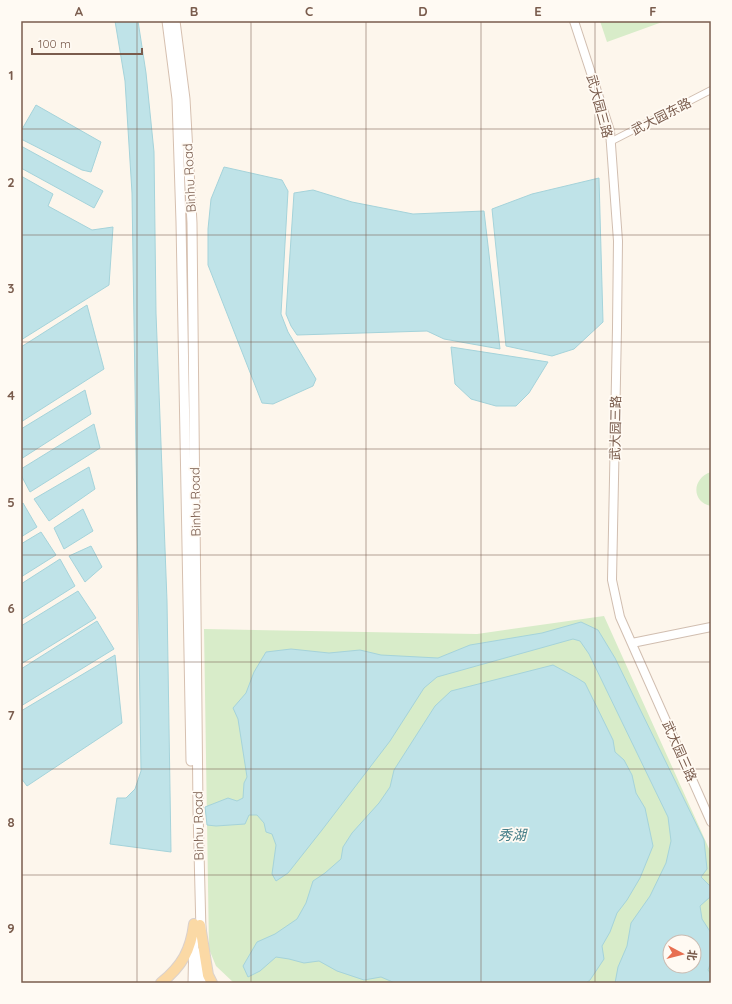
<svg xmlns="http://www.w3.org/2000/svg" width="732" height="1004" viewBox="0 0 732 1004" font-family="Quicksand,'Noto Sans SC',sans-serif">
<rect width="100%" height="100%" fill="#fdf6ec"/>
<!-- green -->
<path fill="#d8ecc9" fill-rule="evenodd" d="M 600,21 L 665,21 L 607,42 Z
M 711,472 L 711,506 C 691,502 692,478 711,472 Z
M 604,616 L 711,853 L 711,983 L 234,983 L 216,966 L 209,949 L 204,629 L 477,634 ZM 670,942 L 694,942 L 694,966 L 670,966 Z"/>
<!-- water -->
<path fill="#bfe3e8" stroke="#a5d3da" fill-rule="evenodd" d="M 115,21 L 138,21 L 146,73 L 154,152 L 156,313 L 167,601 L 171,852 L 110,844 L 117,798 L 126,798 L 135,789 L 141,771 L 132,193 L 125,81 Z
M 36,105 L 101,142 L 91,172 L 82,170 L 21,139 L 21,131 Z
M 21,146 L 103,191 L 94,208 L 21,168 Z
M 224,167 L 282,180 L 288,191 L 281,314 L 288,332 L 316,379 L 313,386 L 273,404 L 262,403 L 208,265 L 208,229 L 211,199 Z
M 21,176 L 53,194 L 48,206 L 92,230 L 113,227 L 109,285 L 21,340 Z
M 599,178 L 603,322 L 574,349 L 552,356 L 506,346 L 492,209 L 532,194 Z
M 313,190 L 352,202 L 413,214 L 484,211 L 500,349 L 444,339 L 427,331 L 297,335 L 291,326 L 286,314 L 294,193 Z
M 87,305 L 104,369 L 21,422 L 21,347 Z
M 451,347 L 548,362 L 529,393 L 516,406 L 496,406 L 471,399 L 455,384 Z
M 85,390 L 91,414 L 21,459 L 21,429 Z
M 94,424 L 100,448 L 30,492 L 21,475 L 21,469 Z
M 89,467 L 95,489 L 49,521 L 34,499 Z
M 23,503 L 37,527 L 21,537 L 21,504 Z
M 83,509 L 93,531 L 64,549 L 54,528 Z
M 41,532 L 56,555 L 21,577 L 21,544 Z
M 91,546 L 102,567 L 85,582 L 69,556 Z
M 60,559 L 75,586 L 21,620 L 21,584 Z
M 78,591 L 96,618 L 21,664 L 21,626 Z
M 97,621 L 114,649 L 21,706 L 21,669 Z
M 581,622 L 598,630 L 615,658 L 704,840 L 707,869 L 701,877 L 711,887 L 710,897 L 700,906 L 702,919 L 711,933 L 711,962 L 708,970 L 711,974 L 711,983 L 615,983 L 618,967 L 627,946 L 631,923 L 650,896 L 666,863 L 671,841 L 668,817 L 589,654 L 580,641 L 573,639 L 437,677 L 424,688 L 390,741 L 322,830 L 288,873 L 276,881 L 272,874 L 276,845 L 272,834 L 266,832 L 264,823 L 257,815 L 249,815 L 245,824 L 216,826 L 207,825 L 205,807 L 228,798 L 237,801 L 243,798 L 244,783 L 247,777 L 238,719 L 233,708 L 246,693 L 254,672 L 266,652 L 291,649 L 329,653 L 360,650 L 381,655 L 438,658 L 470,645 L 542,633 ZM 670,942 L 694,942 L 694,966 L 670,966 Z
M 115,655 L 122,723 L 27,786 L 21,778 L 21,711 Z
M 553,665 L 577,678 L 585,683 L 613,740 L 615,752 L 624,760 L 632,775 L 636,793 L 645,808 L 653,846 L 640,878 L 627,900 L 617,913 L 610,932 L 602,946 L 604,959 L 590,980 L 586,983 L 395,983 L 381,977 L 364,980 L 337,971 L 319,961 L 304,963 L 289,959 L 276,957 L 260,971 L 248,977 L 243,966 L 257,942 L 275,934 L 297,919 L 306,903 L 313,881 L 325,873 L 341,859 L 343,847 L 352,833 L 379,803 L 390,787 L 394,770 L 435,706 L 451,691 Z"/>
<g fill="none" stroke-linecap="round" stroke-linejoin="round">
<!-- minor casing -->
<g stroke="#d1beb0" stroke-width="8">
<path id="minor" d="M 610,142 L 711,90"/>
</g>
<!-- tertiary casing -->
<g stroke="#d1beb0" stroke-width="10">
<path id="tertiary" d="M 574,21 L 610,131 L 618,241 L 617,328 L 612,580 L 620,617 L 711,822
M 632,643 L 711,627"/>
</g>
<!-- secondary casing -->
<g stroke="#d6c0b0" stroke-width="11">
<path id="secondary" d="M 167,21 L 177,99 L 181,222 L 191,761
M 175,21 L 185,99 L 192,223 L 198,810 L 201,932
M 201,952 L 202,983
M 193,983 L 194,936"/>
</g>
<!-- primary casing -->
<g stroke="#dad1cd" stroke-width="12">
<path id="primary" d="M 200,925 L 208,975 L 212,983
M 161,983 C 182,966 191,950 194,924"/>
</g>
<!-- minor -->
<use href="#minor" stroke="#fff" stroke-width="6"/>
<!-- tertiary -->
<use href="#tertiary" stroke="#fff" stroke-width="8"/>
<!-- secondary -->
<use href="#secondary" stroke="#fff" stroke-width="9"/>
<!-- primary -->
<use href="#primary" stroke="#fbd9a5" stroke-width="10"/>
</g>
<!-- grid -->
<path fill="none" stroke="#7a5c4d" stroke-width="1" stroke-opacity="0.55" d="M 137,21 L 137,983M 251,21 L 251,983M 366,21 L 366,983M 481,21 L 481,983M 595,21 L 595,983M 21,129 L 711,129M 21,235 L 711,235M 21,342 L 711,342M 21,449 L 711,449M 21,555 L 711,555M 21,662 L 711,662M 21,769 L 711,769M 21,875 L 711,875"/>
<g text-anchor="middle" dominant-baseline="central" stroke-width="3.5" stroke-linejoin="round" paint-order="stroke">
<!-- street labels -->
<g font-size="13" fill="#7a5c4d" stroke="#fffaf3">
<text transform="translate(600 106) rotate(75)">武大园三路</text>
<text transform="translate(661 116) rotate(-27)">武大园东路</text>
<text transform="translate(189 178) rotate(-93)">Binhu Road</text>
<text transform="translate(615 428) rotate(-89)">武大园三路</text>
<text transform="translate(195 502) rotate(-91)">Binhu Road</text>
<text transform="translate(680 751) rotate(66)">武大园三路</text>
<text transform="translate(198 826) rotate(-91)">Binhu Road</text>
</g>
<!-- water labels -->
<g font-size="14" font-style="italic" fill="#437c86" stroke="#fffaf3">
<text x="512" y="835">秀湖</text>
</g>
</g>
<!-- border -->
<rect width="732" height="1004" fill="none" stroke="#fffaf3" stroke-width="44"/>
<!-- north arrow -->
<g transform="translate(682 954) rotate(97)"><circle r="19" fill="#fffaf3" stroke="#cabbb1"/>
<path d="M0-3L7 15L0 10L-7 15Z" fill="#e76f51"/>
<text y="-6" font-size="11" font-weight="bold" text-anchor="middle" fill="#7a5c4d">北</text>
</g>
<!-- scale -->
<path d="M32 48v6h110v-6" fill="none" stroke="#7a5c4d" stroke-width="2"/>
<text x="38" y="48" font-size="12" fill="#7a5c4d" stroke="#fffaf3" stroke-width="3" paint-order="stroke">100 m</text>
<rect x="22" y="22" width="688" height="960" fill="none" stroke="#7a5c4d" stroke-width="1.5"/>
<g font-size="13" text-anchor="middle" font-weight="bold" fill="#7a5c4d">
<text x="79" y="16">A</text>
<text x="194" y="16">B</text>
<text x="309" y="16">C</text>
<text x="423" y="16">D</text>
<text x="538" y="16">E</text>
<text x="653" y="16">F</text>
<text x="11" y="80">1</text>
<text x="11" y="187">2</text>
<text x="11" y="293">3</text>
<text x="11" y="400">4</text>
<text x="11" y="507">5</text>
<text x="11" y="613">6</text>
<text x="11" y="720">7</text>
<text x="11" y="827">8</text>
<text x="11" y="933">9</text>
</g>
</svg>
